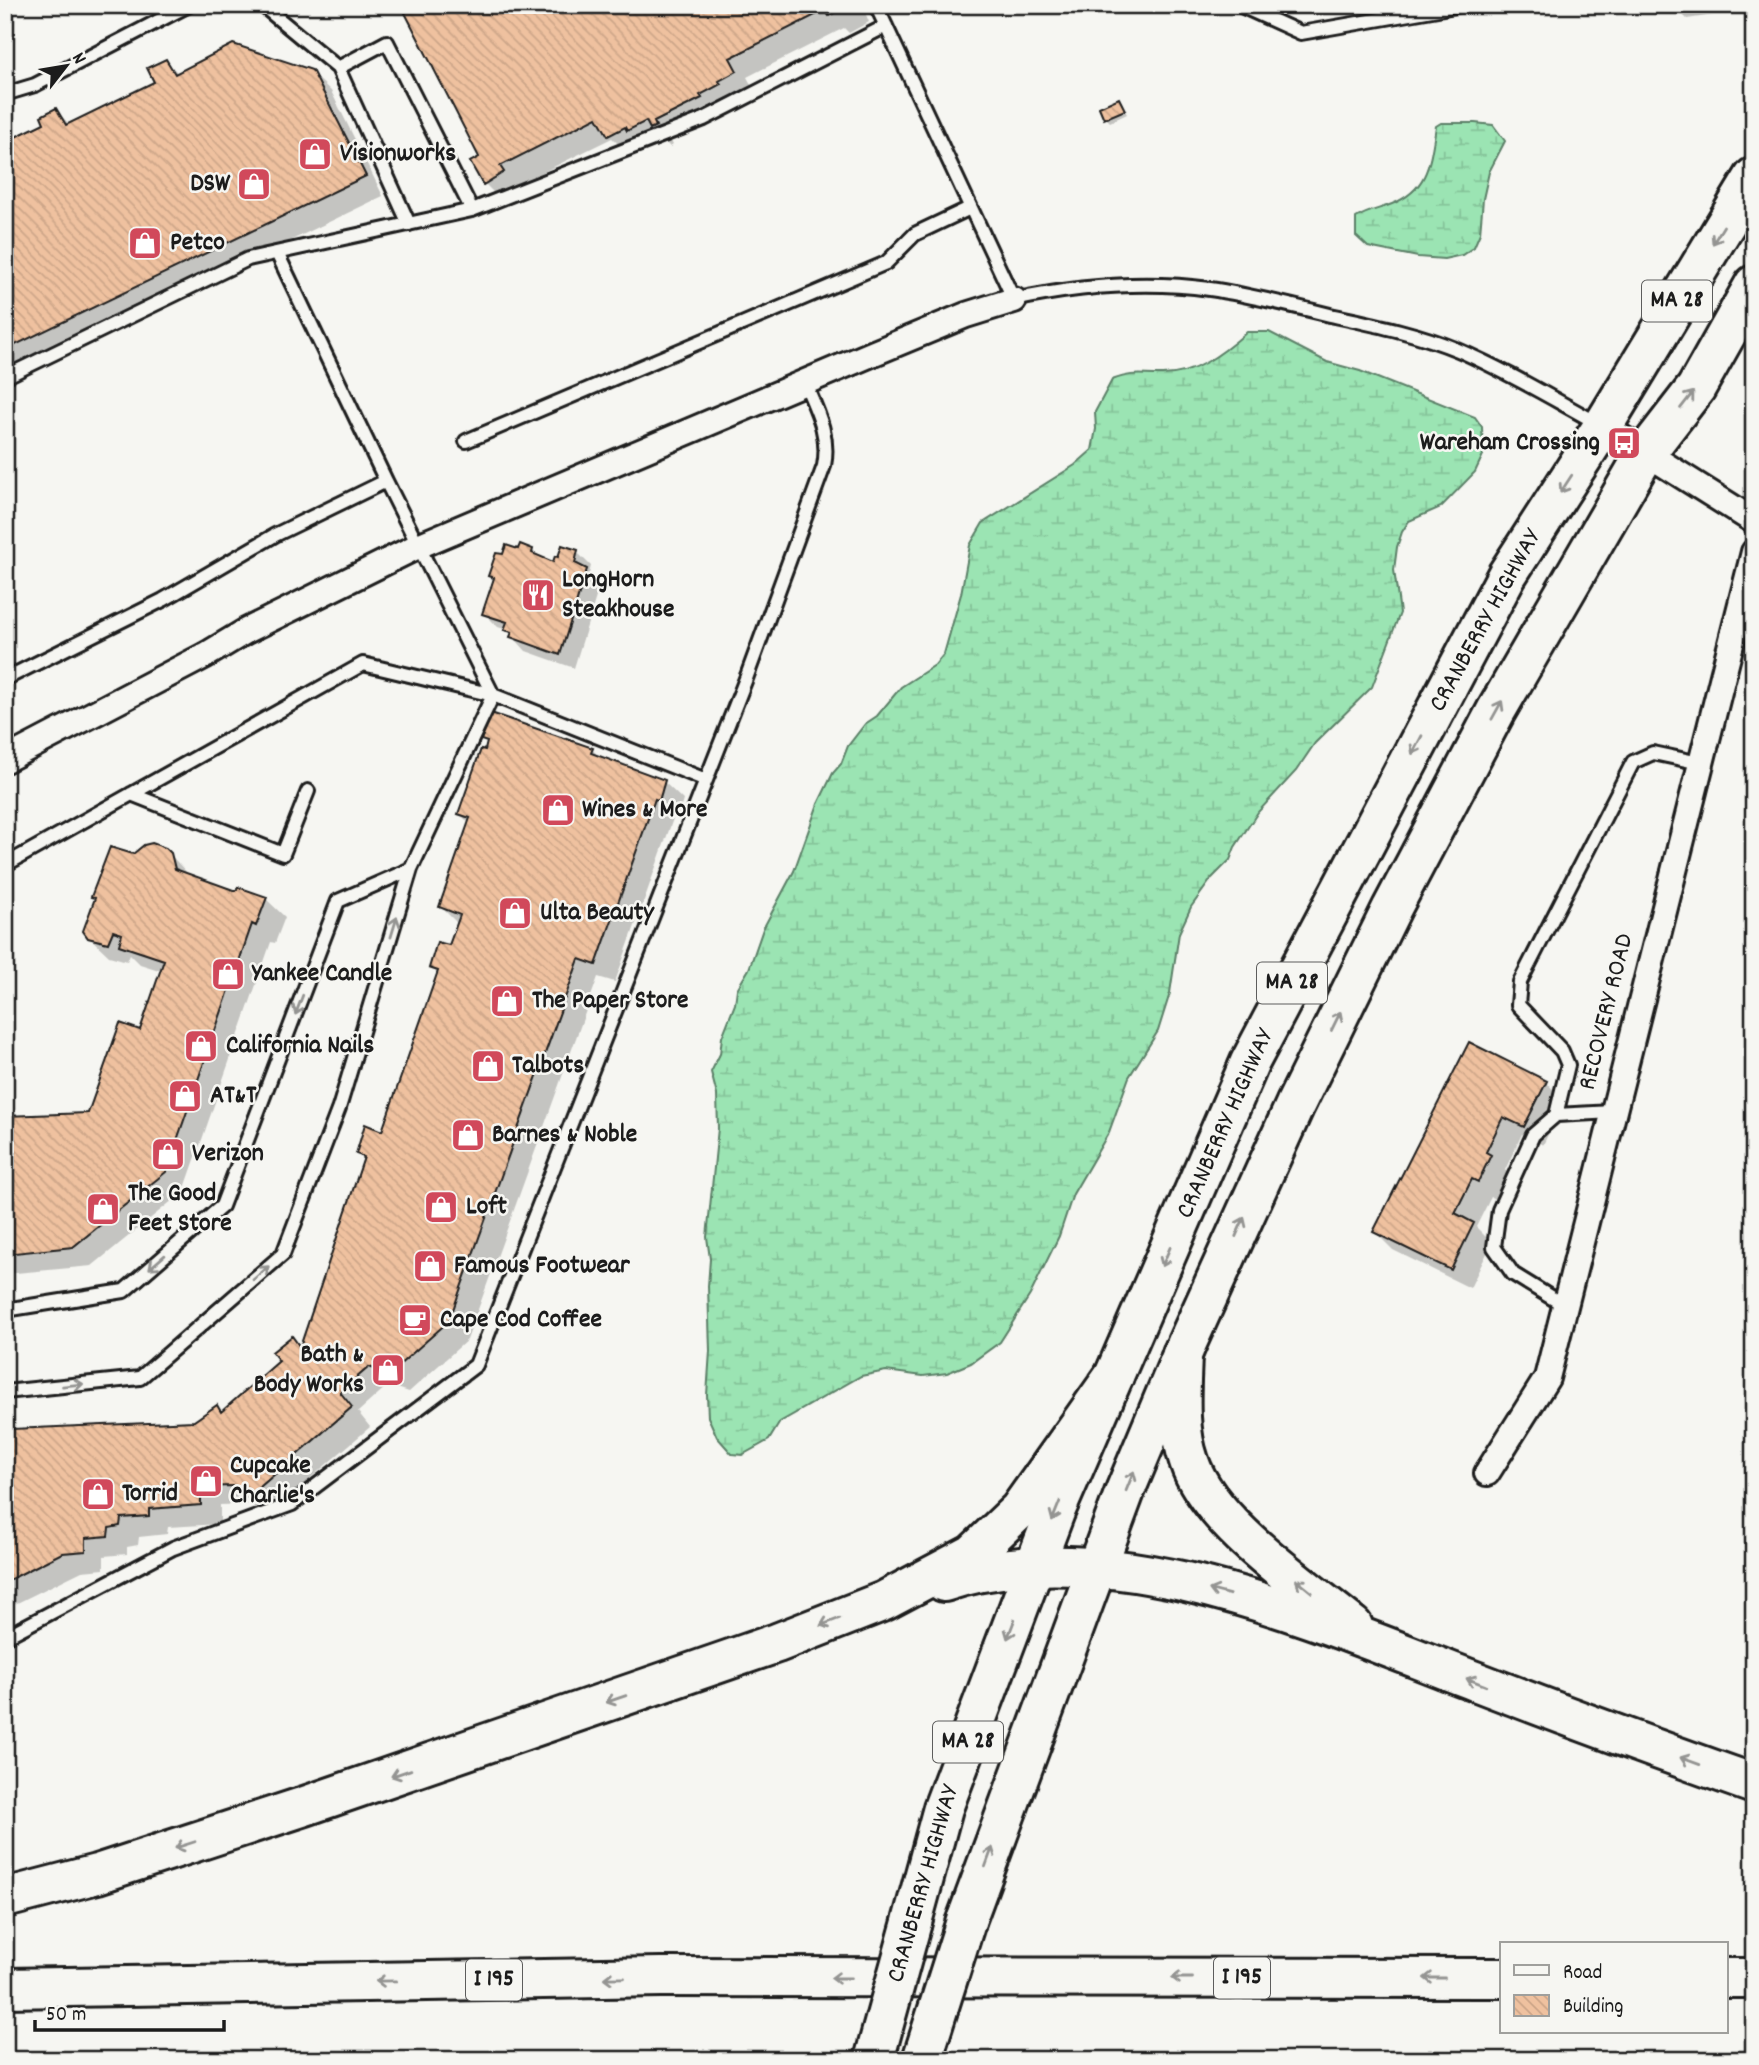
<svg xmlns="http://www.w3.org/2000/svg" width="1759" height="2065" viewBox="0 0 1759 2065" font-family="Dekko,sans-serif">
<defs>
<pattern id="wetland-marsh" width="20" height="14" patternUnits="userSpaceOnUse" patternTransform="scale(1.75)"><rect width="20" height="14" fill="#9be4b3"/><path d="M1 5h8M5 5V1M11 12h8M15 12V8" fill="none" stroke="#85c399"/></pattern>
<pattern id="building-back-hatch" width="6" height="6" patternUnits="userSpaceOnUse" patternTransform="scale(1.75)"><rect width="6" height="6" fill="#efc19f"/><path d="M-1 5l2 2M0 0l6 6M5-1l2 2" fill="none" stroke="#cca588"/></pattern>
</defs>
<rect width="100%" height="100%" fill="#f6f6f2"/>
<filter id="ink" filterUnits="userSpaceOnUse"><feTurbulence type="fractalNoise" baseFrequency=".0143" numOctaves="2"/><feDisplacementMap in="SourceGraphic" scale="14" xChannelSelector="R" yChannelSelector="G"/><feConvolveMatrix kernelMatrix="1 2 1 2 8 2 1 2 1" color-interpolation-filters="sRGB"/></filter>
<g filter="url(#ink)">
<!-- wetland -->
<path fill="url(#wetland-marsh)" stroke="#5c8068" stroke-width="2" d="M 1441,123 L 1475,123 L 1493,125 L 1505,141 L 1489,172 L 1483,199 L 1480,233 L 1474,247 L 1462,255 L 1444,259 L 1418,257 L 1368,247 L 1356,236 L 1356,218 C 1371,209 1378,210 1392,204 C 1429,189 1430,162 1436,126 Z
M 1247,332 L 1269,332 L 1327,362 L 1360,371 L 1475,417 L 1482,427 L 1483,455 L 1475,472 L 1441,507 L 1409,521 L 1402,532 L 1397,547 L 1394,570 L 1400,613 L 1372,687 L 1315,743 L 1296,771 L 1258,812 L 1235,847 L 1230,860 L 1212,878 L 1191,907 L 1179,933 L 1170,993 L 1158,1031 L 1129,1077 L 1109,1132 L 1073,1194 L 1059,1236 L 1030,1295 L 1000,1342 L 971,1363 L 947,1373 L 923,1376 L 886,1371 L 861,1376 L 780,1422 L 769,1440 L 742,1455 L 732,1454 L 717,1437 L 708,1417 L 707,1395 L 710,1351 L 708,1286 L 710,1259 L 707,1237 L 718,1128 L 717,1095 L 711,1072 L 720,1054 L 722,1037 L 735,1004 L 737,989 L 749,969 L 763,929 L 794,871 L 818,804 L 833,773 L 841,764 L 848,746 L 865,724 L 877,716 L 901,687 L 935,665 L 944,654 L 961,594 L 970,545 L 983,523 L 1075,465 L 1092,450 L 1096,429 L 1095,412 L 1112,380 C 1134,372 1138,375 1160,375 C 1194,376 1223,353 1247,332 Z"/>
<!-- shadow -->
<path fill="#0003" d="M 375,5 L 391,5 L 380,11 Z
M 403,5 L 862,5 L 869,22 L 849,33 L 844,28 L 747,77 L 754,90 L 720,117 L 671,141 L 673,145 L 670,147 L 663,140 L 648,149 L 644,145 L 629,154 L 612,138 L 517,185 L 521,192 L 503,202 L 484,183 L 481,158 Z
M 1673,5 L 1754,5 L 1754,9 L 1687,19 Z
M 166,61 L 179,74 L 311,72 L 331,91 L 383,196 L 5,378 L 5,144 L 47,123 L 56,110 L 70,125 L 157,82 Z
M 1119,100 L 1127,114 L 1110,122 L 1106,118 Z
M 519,551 L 532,551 L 539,558 L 554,564 L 577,552 L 591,566 L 589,574 L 600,584 L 574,668 L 526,651 L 507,630 L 498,627 L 484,613 L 495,581 L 490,576 L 504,557 Z
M 483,740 L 592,749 L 601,759 L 664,782 L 683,800 L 678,818 L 674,816 L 615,982 L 598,977 L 467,1340 L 409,1392 L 388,1385 L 358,1412 L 370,1427 L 264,1518 L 251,1504 L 220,1505 L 220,1524 L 168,1527 L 167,1534 L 139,1537 L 138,1545 L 127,1547 L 127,1554 L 104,1556 L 104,1569 L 82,1571 L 5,1609 L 5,1426 L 11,1426 L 16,1431 L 194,1423 L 217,1407 L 222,1413 L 302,1349 L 365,1160 L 358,1153 L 383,1133 L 439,975 L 431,967 L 450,947 L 458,924 L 441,907 L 470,824 L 460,814 L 486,752 L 488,745 Z
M 165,849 L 190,876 L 237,893 L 266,899 L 285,917 L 275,943 L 271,942 L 184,1191 L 92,1266 L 5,1274 L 5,1117 L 89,1114 L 141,1032 L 162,971 L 140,964 L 130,954 L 127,961 L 109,956 L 89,937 L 134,856 Z
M 1469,1045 L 1546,1082 L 1564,1101 L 1543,1145 L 1522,1134 L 1505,1170 L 1509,1175 L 1497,1200 L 1491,1197 L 1476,1227 L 1492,1243 L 1470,1288 L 1393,1250 L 1375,1232 Z
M 5,1612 L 11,1626 L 5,1629 Z"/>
<!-- building -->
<path fill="url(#building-back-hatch)" stroke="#1c1c1c" stroke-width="2" d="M 401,5 L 848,5 L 829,16 L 825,10 L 730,58 L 737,71 L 719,81 L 721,84 L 700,95 L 702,98 L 654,122 L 656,126 L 650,129 L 646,121 L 627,131 L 625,127 L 608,136 L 597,117 L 500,166 L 504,172 L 483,185 L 470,162 L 479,157 Z
M 233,44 L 312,70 L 366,176 L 5,350 L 5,142 L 44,123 L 41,116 L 56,108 L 66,125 L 154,82 L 147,68 L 166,59 L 175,74 Z
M 1119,98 L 1125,110 L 1104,119 L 1099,107 Z
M 520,544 L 533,549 L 532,553 L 553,562 L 555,556 L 558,557 L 562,545 L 578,550 L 575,563 L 587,569 L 560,655 L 510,637 L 512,632 L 504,630 L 507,622 L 482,614 L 494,578 L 488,576 L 496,553 L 503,554 L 506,545 L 518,549 Z
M 491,713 L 593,748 L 591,753 L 665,780 L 659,801 L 655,799 L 596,965 L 579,959 L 449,1321 L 389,1374 L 369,1367 L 340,1392 L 352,1407 L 245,1500 L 233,1486 L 201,1487 L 201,1505 L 149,1509 L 149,1516 L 121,1518 L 120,1526 L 109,1528 L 108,1536 L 86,1538 L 86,1551 L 62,1553 L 5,1582 L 5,1424 L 11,1424 L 12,1429 L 194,1421 L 217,1405 L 221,1412 L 279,1361 L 272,1352 L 292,1336 L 300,1347 L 364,1157 L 356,1154 L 365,1124 L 382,1131 L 438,971 L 429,968 L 437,942 L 449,945 L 460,915 L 439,907 L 470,818 L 458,814 L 481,749 L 485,750 L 487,742 L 481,740 Z
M 152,843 L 166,848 L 171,853 L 175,869 L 236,891 L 238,887 L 267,897 L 256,926 L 252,924 L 166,1172 L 73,1247 L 5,1254 L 5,1116 L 88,1113 L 120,1023 L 140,1030 L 164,960 L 119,945 L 122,934 L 113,931 L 108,943 L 88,938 L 83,931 L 95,898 L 91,897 L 110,847 L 133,854 L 144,845 Z
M 1469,1042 L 1547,1081 L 1524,1127 L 1503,1117 L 1486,1152 L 1491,1155 L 1478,1182 L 1472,1179 L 1455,1213 L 1474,1223 L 1451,1270 L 1373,1232 Z"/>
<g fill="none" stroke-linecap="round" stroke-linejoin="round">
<!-- service casing -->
<g stroke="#1c1c1c" stroke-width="18">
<path id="service" d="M 262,5 L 338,68 L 409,224
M 876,5 L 1014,300 C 1078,286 1144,280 1210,289 C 1250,295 1290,305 1330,315 C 1372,324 1417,333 1458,350 C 1507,371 1553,399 1599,424
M 1239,5 L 1301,33 L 1461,5
M 338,68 L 387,42 L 472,210
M 5,94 L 35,85 L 189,5
M 277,253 L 386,481
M 5,377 L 248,259 L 472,210 L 704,119 L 886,26
M 466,441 L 886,263 L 915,234 L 970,208
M 5,679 L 163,600 L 275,535 L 386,481 L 493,695 L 706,780
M 131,794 L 283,854 L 308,791
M 5,865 L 363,664 L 493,695 L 411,869 L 339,1108 L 283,1254 L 140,1378 L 5,1392
M 1556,1115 L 1568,1065 L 1562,1051 L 1518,1005 L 1520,982 L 1633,762 L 1653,753 L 1700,763
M 1565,1306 L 1513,1274 L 1494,1247 L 1499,1210 L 1533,1135 L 1556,1115 L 1613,1112
M 5,1310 L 124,1291 L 222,1206 L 338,901 L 411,869
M 5,1637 L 173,1548 L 292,1504 L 476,1365 L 747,676 L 824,466 C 830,435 817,411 805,383"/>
</g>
<!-- minor casing -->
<g stroke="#1c1c1c" stroke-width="30">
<path id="minor" d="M 1603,426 L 1754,521
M 5,760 L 206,655 L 246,631 L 418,546 L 874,353 L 966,315 L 1014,300
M 1487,1473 L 1547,1378 L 1754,552"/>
</g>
<!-- primary casing -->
<g stroke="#1c1c1c" stroke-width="44">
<path id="primary" d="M 966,1921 L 1125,1491 L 1187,1343 L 1295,1105 L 1392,908 L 1496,711 L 1645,454 L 1696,388 L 1754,285
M 912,1922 L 943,1808 L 1055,1512 L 1250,1062 L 1507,575 L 1603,426 L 1754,177"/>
</g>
<!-- motorway casing -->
<g stroke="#1c1c1c" stroke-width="44">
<path id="motorway" d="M 1182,1354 C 1181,1389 1177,1427 1189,1461 C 1209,1523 1303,1585 1353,1626
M 944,1582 C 1110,1527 1320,1622 1475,1681 C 1568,1717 1661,1751 1754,1784
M 5,1898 L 97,1874 L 305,1806 L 777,1643 L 884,1601 L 973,1554 L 1019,1510 L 1114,1376
M 1726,1978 L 1754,1978
M 5,1988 L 661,1977 L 1502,1978"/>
</g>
<!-- service -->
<use href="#service" stroke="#f6f6f2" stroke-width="12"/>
<!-- minor -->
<use href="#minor" stroke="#f6f6f2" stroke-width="24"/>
<!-- primary -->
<use href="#primary" stroke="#f6f6f2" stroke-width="38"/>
<!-- motorway -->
<use href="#motorway" stroke="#f6f6f2" stroke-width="38"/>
<!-- primary-bridge casing -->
<g stroke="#1c1c1c" stroke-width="44" stroke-linecap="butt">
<path id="primary-bridge" d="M 874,2060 L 912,1922
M 922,2060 L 966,1921"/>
</g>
<!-- primary-bridge -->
<use href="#primary-bridge" stroke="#f6f6f2" stroke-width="38"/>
</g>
<!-- one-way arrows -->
<defs><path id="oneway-shaft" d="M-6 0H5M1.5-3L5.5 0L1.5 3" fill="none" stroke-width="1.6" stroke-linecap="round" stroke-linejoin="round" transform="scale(1.75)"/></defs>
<g stroke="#949492">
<use href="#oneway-shaft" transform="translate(1718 235) rotate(122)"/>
<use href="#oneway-shaft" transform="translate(1687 400) rotate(-52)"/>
<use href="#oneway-shaft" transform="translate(1566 484) rotate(123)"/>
<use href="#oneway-shaft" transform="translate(1497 710) rotate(-61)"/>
<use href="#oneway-shaft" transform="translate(1417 745) rotate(118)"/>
<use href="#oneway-shaft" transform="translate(394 927) rotate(-73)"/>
<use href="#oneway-shaft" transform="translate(299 1005) rotate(111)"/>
<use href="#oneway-shaft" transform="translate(1336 1021) rotate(-64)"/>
<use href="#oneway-shaft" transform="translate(1240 1227) rotate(-66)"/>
<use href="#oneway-shaft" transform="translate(1166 1257) rotate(113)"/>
<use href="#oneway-shaft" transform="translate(157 1262) rotate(139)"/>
<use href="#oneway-shaft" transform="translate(261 1273) rotate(-41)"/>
<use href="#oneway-shaft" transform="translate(73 1385) rotate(-6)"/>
<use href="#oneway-shaft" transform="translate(1130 1481) rotate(-68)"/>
<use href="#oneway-shaft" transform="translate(1056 1511) rotate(112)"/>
<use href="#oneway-shaft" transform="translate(1304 1586) rotate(-141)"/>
<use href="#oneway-shaft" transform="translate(1219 1592) rotate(-165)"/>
<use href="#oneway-shaft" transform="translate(830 1622) rotate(159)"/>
<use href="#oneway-shaft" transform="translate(1011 1629) rotate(111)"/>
<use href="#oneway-shaft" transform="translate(1476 1682) rotate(-159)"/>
<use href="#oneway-shaft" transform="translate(616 1699) rotate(161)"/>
<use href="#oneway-shaft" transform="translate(1690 1761) rotate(-160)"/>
<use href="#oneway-shaft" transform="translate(401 1773) rotate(161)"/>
<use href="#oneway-shaft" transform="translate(185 1845) rotate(162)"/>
<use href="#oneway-shaft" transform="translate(989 1857) rotate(-70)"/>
<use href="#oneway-shaft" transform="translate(614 1978) rotate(179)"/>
<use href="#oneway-shaft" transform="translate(841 1978) rotate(-180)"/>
<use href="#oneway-shaft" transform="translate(1182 1978) rotate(180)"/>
<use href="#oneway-shaft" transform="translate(1434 1978) rotate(180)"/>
<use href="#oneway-shaft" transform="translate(386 1981) rotate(179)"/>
</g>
</g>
<!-- icons -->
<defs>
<g id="shop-square" transform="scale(1.75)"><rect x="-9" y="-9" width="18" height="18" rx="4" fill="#d1495b" stroke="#f6f6f2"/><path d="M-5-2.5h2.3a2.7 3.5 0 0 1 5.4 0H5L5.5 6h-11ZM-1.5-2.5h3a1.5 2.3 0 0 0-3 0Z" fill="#fff"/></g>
<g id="bus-square" transform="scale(1.75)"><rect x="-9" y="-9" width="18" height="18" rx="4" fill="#d1495b" stroke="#f6f6f2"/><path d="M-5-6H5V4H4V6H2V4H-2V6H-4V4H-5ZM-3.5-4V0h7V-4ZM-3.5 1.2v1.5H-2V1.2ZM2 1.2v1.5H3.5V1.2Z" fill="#fff"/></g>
<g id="restaurant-square" transform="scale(1.75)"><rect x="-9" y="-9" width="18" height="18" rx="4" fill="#d1495b" stroke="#f6f6f2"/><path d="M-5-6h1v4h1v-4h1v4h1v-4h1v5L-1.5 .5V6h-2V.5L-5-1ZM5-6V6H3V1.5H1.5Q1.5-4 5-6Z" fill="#fff"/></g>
<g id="cafe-square" transform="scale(1.75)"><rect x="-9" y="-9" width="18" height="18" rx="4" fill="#d1495b" stroke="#f6f6f2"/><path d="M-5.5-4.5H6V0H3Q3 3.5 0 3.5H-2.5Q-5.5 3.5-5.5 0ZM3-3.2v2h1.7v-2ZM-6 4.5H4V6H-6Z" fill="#fff"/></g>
</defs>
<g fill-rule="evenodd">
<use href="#shop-square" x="315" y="154"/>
<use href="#shop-square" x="254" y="184"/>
<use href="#shop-square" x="145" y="243"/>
<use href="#bus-square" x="1624" y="443"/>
<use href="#restaurant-square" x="538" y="595"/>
<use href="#shop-square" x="558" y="810"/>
<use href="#shop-square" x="515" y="913"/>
<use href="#shop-square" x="228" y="974"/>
<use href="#shop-square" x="507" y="1001"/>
<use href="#shop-square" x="201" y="1046"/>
<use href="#shop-square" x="488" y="1066"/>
<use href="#shop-square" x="185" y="1096"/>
<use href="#shop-square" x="468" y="1135"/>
<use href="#shop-square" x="168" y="1154"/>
<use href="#shop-square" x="441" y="1207"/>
<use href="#shop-square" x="103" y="1209"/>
<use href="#shop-square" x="430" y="1266"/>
<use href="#cafe-square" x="415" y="1320"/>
<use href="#shop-square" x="388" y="1370"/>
<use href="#shop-square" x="206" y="1481"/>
<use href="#shop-square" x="98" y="1494"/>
</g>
<g text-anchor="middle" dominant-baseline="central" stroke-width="5" stroke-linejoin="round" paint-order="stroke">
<!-- shield labels -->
<g fill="#f6f6f2" stroke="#5d5d5c" stroke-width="2">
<rect x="1642" y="280.5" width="70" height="41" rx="5"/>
<rect x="1257" y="962.5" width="70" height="41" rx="5"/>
<rect x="933" y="1721.5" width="70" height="41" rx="5"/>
<rect x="1214" y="1957.5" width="56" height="41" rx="5"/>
<rect x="466" y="1959.5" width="56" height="41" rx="5"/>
</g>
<g font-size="24" font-weight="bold" fill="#1c1c1c">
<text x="1677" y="301">MA 28</text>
<text x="1292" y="983">MA 28</text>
<text x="968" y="1742">MA 28</text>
<text x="1242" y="1978">I 195</text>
<text x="494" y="1980">I 195</text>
</g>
<!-- poi labels -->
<g font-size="26" font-weight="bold" fill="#1c1c1c" stroke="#f6f6f2" text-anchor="start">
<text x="340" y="154">Visionworks</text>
<text x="230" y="184" text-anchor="end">DSW</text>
<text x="170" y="243">Petco</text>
<text x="1600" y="443" text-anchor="end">Wareham Crossing</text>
<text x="562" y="580">LongHorn<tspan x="562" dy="30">Steakhouse</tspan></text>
<text x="582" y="810">Wines &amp; More</text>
<text x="540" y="913">Ulta Beauty</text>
<text x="252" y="974">Yankee Candle</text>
<text x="532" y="1001">The Paper Store</text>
<text x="226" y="1046">California Nails</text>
<text x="512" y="1066">Talbots</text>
<text x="210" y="1096">AT&amp;T</text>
<text x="492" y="1135">Barnes &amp; Noble</text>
<text x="192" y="1154">Verizon</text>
<text x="128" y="1194">The Good<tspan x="128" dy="30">Feet Store</tspan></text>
<text x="466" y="1207">Loft</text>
<text x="454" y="1266">Famous Footwear</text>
<text x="440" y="1320">Cape Cod Coffee</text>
<text x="364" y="1355" text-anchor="end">Bath &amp;<tspan x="364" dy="30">Body Works</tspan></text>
<text x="230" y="1466">Cupcake<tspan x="230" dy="30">Charlie's</tspan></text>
<text x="122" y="1494">Torrid</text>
</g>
<!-- street labels -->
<g font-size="26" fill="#1c1c1c" stroke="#f6f6f2">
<text transform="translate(1486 621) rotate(-61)">CRANBERRY HIGHWAY</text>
<text transform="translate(1607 1012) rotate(-76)">RECOVERY ROAD</text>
<text transform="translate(1226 1124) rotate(-66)">CRANBERRY HIGHWAY</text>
<text transform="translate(924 1884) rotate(-74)">CRANBERRY HIGHWAY</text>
</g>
</g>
<!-- margin -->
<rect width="1759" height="2065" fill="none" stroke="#f6f6f2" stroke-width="28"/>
<rect x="14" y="14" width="1731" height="2037" fill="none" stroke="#1c1c1c" stroke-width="2.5" filter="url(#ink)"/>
<!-- legend -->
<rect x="1500" y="1942" width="228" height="91" fill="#f6f6f2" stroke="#9f9f9c" stroke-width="2"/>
<rect x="1514" y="1965" width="35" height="10" fill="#f6f6f2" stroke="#9f9f9c" stroke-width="2"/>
<text x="1563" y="1978" font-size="21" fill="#1c1c1c">Road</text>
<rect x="1514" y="1995" width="35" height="21" fill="url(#building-back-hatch)" stroke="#9f9f9c" stroke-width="2"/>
<text x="1563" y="2012" font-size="21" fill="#1c1c1c">Building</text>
<!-- north arrow -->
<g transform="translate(66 66) rotate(59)" stroke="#f6f6f2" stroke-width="5" paint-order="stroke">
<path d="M0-5L12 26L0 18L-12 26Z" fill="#1c1c1c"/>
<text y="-10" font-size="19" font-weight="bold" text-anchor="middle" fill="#1c1c1c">N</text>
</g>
<!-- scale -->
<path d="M35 2020v10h189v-10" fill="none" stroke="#1c1c1c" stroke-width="3.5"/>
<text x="46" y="2020" font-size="21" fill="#1c1c1c" stroke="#f6f6f2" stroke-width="5" paint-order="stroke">50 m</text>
</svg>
